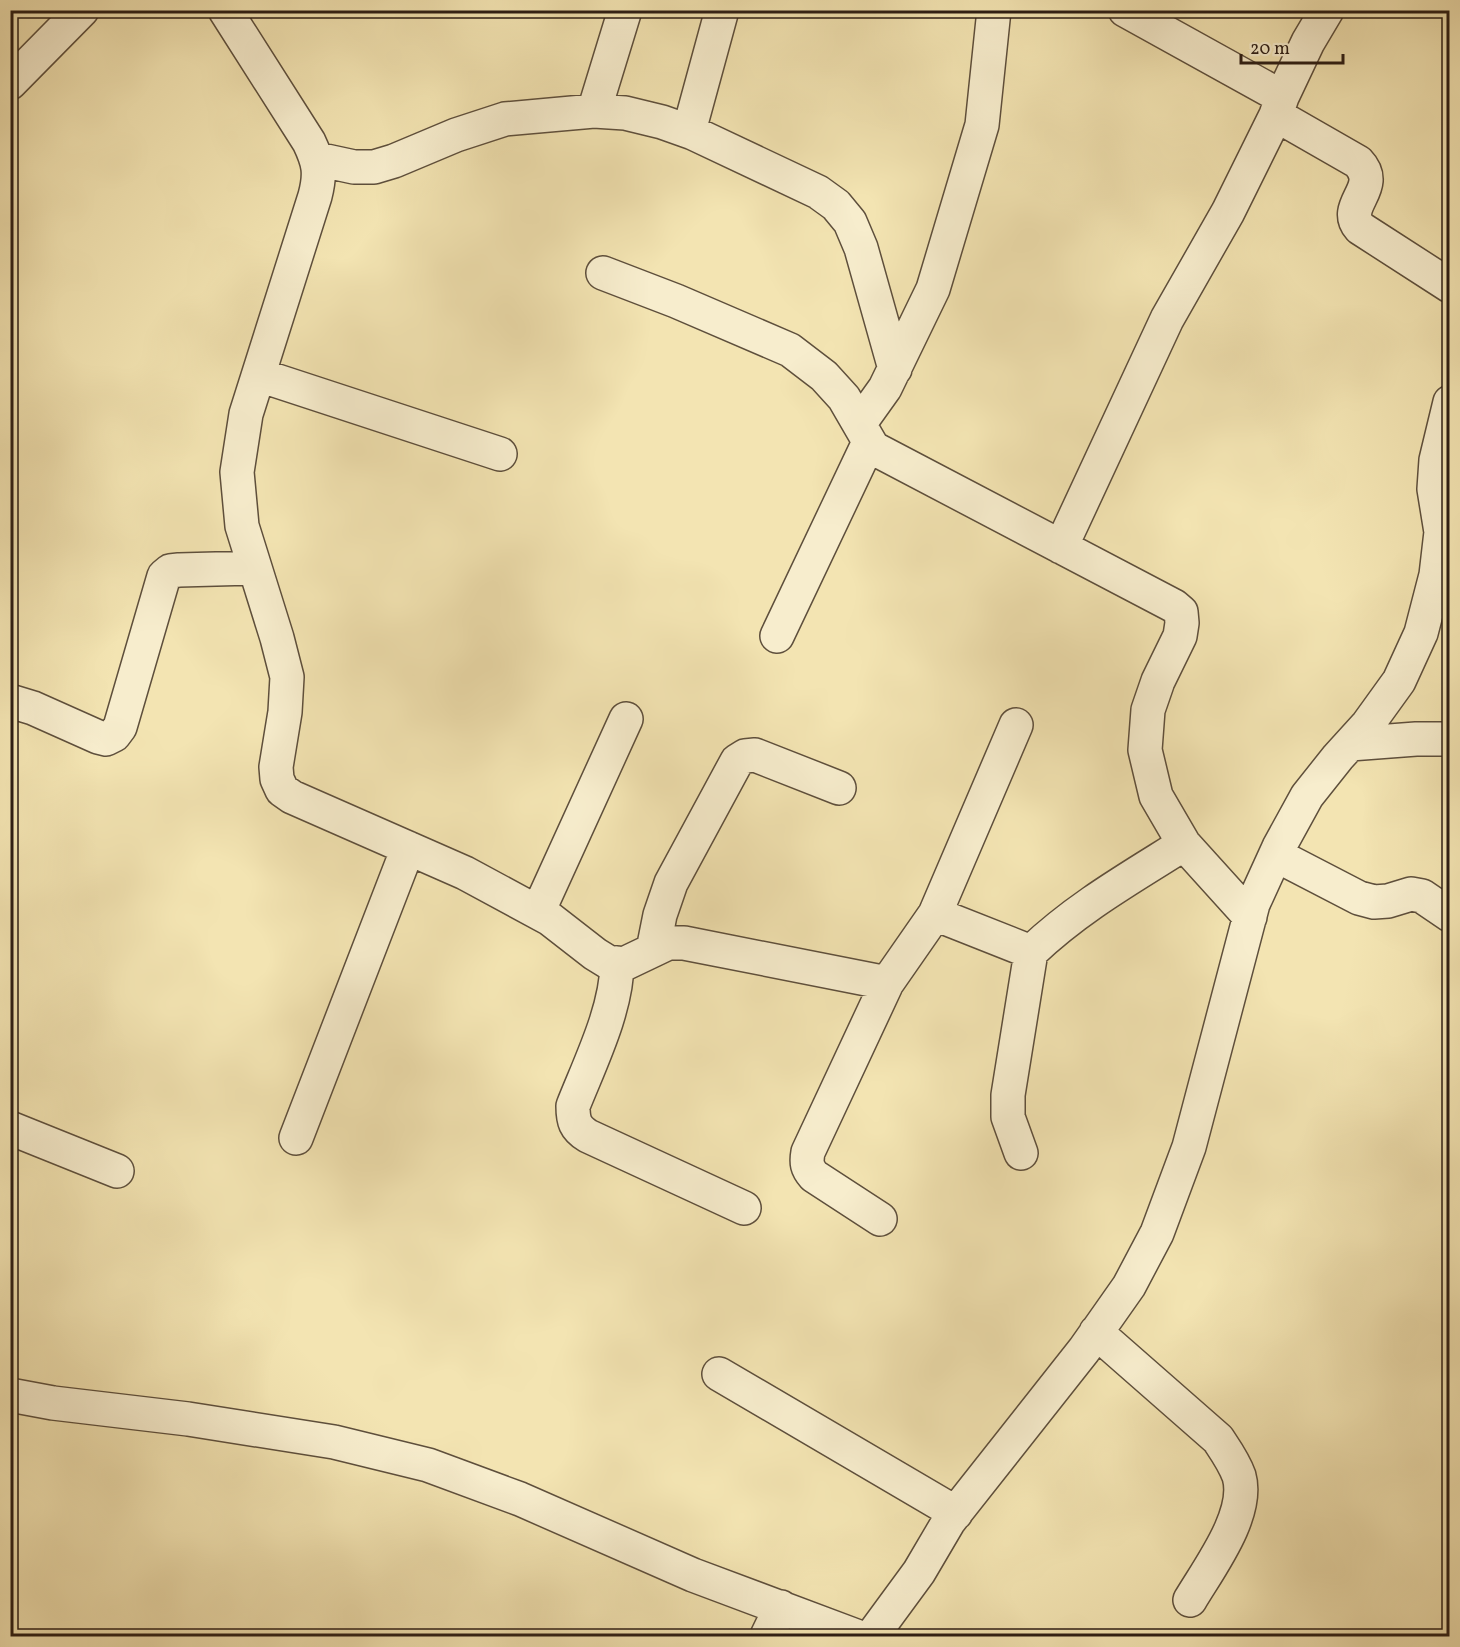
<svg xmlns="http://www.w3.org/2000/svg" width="1460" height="1647" viewBox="0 0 1460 1647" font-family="Vollkorn,serif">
<rect width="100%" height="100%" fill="#f3e4b2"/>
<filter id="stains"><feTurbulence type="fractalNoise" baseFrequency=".00333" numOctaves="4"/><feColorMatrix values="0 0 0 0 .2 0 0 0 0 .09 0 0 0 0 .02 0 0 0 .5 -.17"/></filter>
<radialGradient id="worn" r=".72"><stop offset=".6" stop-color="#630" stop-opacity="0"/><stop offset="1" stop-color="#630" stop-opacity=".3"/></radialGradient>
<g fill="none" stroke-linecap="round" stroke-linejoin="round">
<!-- street casing -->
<g stroke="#5e4f3c" stroke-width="36">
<path id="street" d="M 225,10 L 309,142 C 319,163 321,173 315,196 L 246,414 L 237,472 L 242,526 L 277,638 L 287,677 L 285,712 L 276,767 L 277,779 L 282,790 L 292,797 L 465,873 L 550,919 L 595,954 L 608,962 L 624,964 L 668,943 L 684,943 L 887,983 L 935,914 L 1031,952 C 1077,908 1130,878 1184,844
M 1125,10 L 1282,97
M 10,83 L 82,10
M 594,111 L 625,10
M 1276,115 L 1358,162 C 1383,188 1340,205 1360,228 L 1450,286
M 689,131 L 722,10
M 317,159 L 354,167 L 374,167 L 394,161 L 456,135 L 505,119 L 594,111 L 625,113 L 662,122 L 693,133 L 818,192 L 836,205 L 850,222 L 861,248 L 895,369
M 603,273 L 676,301 L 790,350 L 824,376 L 844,398 L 873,448 L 1174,606 L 1181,612 L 1182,623 L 1180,636 L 1158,681 L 1148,710 L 1145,750 L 1156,796 L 1184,844 L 1250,917
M 259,375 L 500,454
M 860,423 L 885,388 L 933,289 L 982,125 L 994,10
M 1061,547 L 1167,319 L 1228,212 L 1276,115 L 1282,97 L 1308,42 L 1327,10
M 777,636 L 869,442
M 10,701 L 33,708 L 98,737 L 106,739 L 114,735 L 120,727 L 164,576 L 170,571 L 179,570 L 253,568
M 1350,744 L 1416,739 L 1450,739
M 1276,855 L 1359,898 L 1374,902 L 1388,901 L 1411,894 L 1422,896 L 1450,915
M 538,912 L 626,719
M 935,914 L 1016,725
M 653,950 L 660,915 L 671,883 L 737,761 L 745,756 L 755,755 L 839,788
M 617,963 C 617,1009 590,1063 573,1106 C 573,1121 575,1128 588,1136 L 744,1208
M 10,1128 L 117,1171
M 296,1138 L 408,848
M 1021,1153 L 1008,1117 L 1008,1095 L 1031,952
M 880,1219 L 814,1176 C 807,1168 806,1163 808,1152 L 887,983
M 1096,1332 L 1218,1439 C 1226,1451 1234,1462 1239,1476 C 1250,1514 1209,1568 1190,1600
M 719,1374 L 956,1513
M 10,1395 L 53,1403 L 188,1419 L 334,1442 L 428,1465 L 520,1499 L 693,1575 L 856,1636
M 767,1636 L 781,1607
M 872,1636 L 919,1572 L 949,1521 L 1084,1350 L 1129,1286 L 1157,1233 L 1189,1147 L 1253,904 L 1279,847 L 1307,796 L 1338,757 L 1368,724 L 1399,681 L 1421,633 L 1436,575 L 1441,532 L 1434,489 L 1436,460 L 1450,402"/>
</g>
<!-- street -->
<use href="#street" stroke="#f7edcd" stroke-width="33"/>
</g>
<!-- margin -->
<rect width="1460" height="1647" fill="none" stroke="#f3e4b2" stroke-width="36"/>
<rect x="12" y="12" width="1436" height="1623" fill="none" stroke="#2c1d14" stroke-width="3"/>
<rect x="18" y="18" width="1424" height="1611" fill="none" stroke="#2c1d14" stroke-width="1.5"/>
<!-- scale -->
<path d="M1241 54v9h102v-9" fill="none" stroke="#2c1d14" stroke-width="3"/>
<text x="1250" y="54" font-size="18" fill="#2c1d14" stroke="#f7edcd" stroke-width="4.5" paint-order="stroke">20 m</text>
<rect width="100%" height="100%" filter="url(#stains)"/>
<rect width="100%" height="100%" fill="url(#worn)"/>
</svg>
